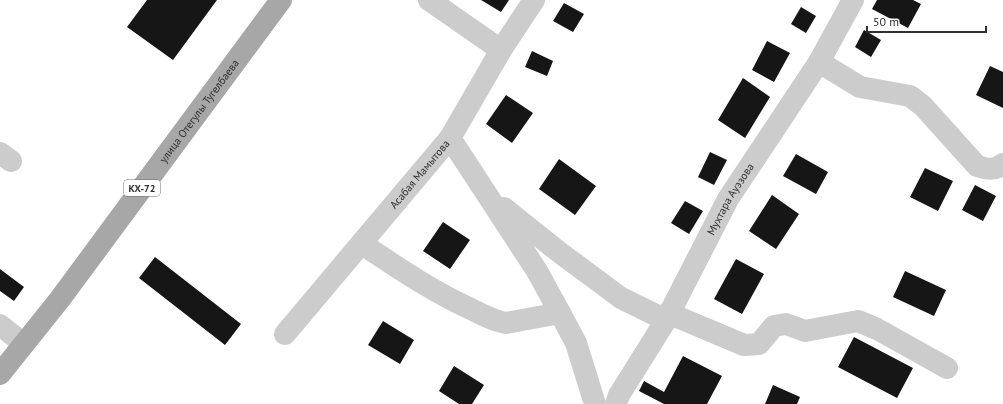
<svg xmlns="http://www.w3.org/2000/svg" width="1003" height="404" viewBox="0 0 1003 404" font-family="'PT Sans',sans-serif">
<rect width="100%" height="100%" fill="#fff"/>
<!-- building -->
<path fill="#161616" d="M 147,0 L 217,0 L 173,60 L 127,27 Z
M 481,0 L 509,0 L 501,12 Z
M 877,0 L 913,0 L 921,4 L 908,28 L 872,9 Z
M 564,3 L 584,14 L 573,32 L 553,21 Z
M 801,7 L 816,16 L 806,33 L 791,24 Z
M 864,30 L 881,40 L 871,57 L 855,47 Z
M 767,41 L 790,53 L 774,82 L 752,70 Z
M 532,51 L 553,61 L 547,76 L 525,67 Z
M 990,66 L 1003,72 L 1003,108 L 976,95 Z
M 743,78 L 770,97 L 745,138 L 718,120 Z
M 506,95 L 533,113 L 512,143 L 486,124 Z
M 710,152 L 727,160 L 714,185 L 698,177 Z
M 796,154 L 828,172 L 816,194 L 783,176 Z
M 559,159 L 596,186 L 575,215 L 539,189 Z
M 925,168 L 953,181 L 938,211 L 910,197 Z
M 975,185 L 996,196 L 983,221 L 962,210 Z
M 772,195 L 799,214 L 776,249 L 749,231 Z
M 685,201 L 703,211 L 689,234 L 671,223 Z
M 443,222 L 470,240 L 450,269 L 423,251 Z
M 155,257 L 241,324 L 225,345 L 139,278 Z
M 736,259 L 764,274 L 742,314 L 714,299 Z
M 0,269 L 24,287 L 14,301 L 0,291 Z
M 905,271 L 946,290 L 934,316 L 893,297 Z
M 383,321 L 414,340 L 400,364 L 368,345 Z
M 854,337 L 913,368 L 897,398 L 838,367 Z
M 683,356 L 722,376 L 707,404 L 664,404 L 639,391 L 644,381 L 664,392 Z
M 454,366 L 484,385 L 472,404 L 459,404 L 439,391 Z
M 773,385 L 800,397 L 797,404 L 765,404 Z"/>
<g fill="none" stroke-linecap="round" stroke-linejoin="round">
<!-- minor -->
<g stroke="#ccc" stroke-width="22">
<path d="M 429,0 L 501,50"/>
<path d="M 819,62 L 860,87 L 910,96 L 923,106 L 977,166 C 987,169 994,171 1003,164"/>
<path d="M 450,138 L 537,271 L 560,313 L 576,343 L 595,404"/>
<path d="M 0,153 L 11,161"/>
<path d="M 504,208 L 559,252 L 621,298 L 666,320"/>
<path d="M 362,244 C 398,268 432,291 471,309 C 483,315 494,321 506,323 L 560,313"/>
<path d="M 668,313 L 744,345 L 759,344 L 774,326 L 786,324 L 805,331 L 858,321 L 877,329 L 947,368"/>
<path d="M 0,325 L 24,344"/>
<path id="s1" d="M 285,334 L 450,138 L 501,50 L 534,0"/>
<path id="s2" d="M 616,404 L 619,395 L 666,320 L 728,199 L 819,62 L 853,0"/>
</g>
<!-- major -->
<path stroke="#a7a7a7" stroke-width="22" id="s3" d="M 0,374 L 60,299 L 281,0"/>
</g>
<g text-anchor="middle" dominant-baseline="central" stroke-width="4" stroke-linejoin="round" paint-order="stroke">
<!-- shield labels -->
<rect fill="#fff" stroke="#6d6d6d" stroke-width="1" x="124" y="180" width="36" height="16" rx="3"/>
<g font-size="10" font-weight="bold" fill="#2f2f2f">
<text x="142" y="188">КХ-72</text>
</g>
<!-- street labels -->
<g font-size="11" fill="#2f2f2f" stroke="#fff">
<text stroke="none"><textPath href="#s3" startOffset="330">улица Отегулы Тугелбаева</textPath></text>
<text stroke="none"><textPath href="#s1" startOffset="209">Асабая Мамытова</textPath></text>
<text stroke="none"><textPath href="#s2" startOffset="235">Мухтара Ауэзова</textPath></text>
</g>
</g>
<!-- scale -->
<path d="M867 26v6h119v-6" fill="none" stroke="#2f2f2f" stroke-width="2"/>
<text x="873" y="26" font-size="12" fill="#2f2f2f" stroke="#ffffff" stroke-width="3" paint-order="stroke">50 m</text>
</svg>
